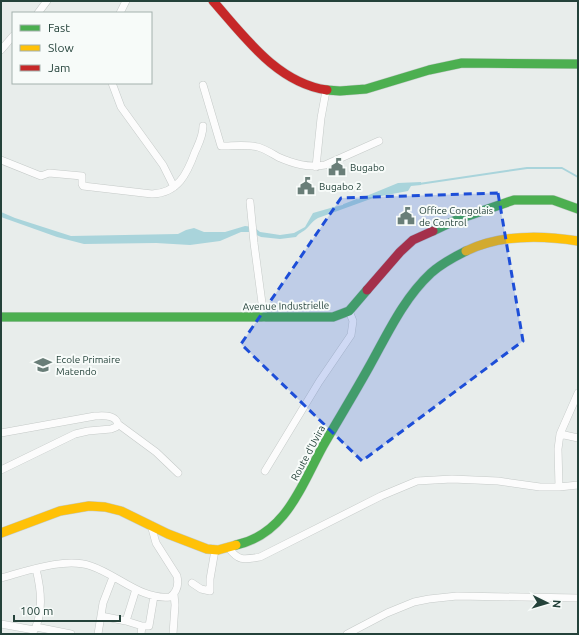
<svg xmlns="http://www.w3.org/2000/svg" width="579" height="635" viewBox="0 0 579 635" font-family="Ubuntu,sans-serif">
<rect width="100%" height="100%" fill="#e8edeb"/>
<!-- water -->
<path fill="#a9d4db" d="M 421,182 L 421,185 L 411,186 L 408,191 L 376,197 L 318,218 C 311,222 310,226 305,230 C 301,233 299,233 296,237 L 280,239 L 261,237 L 250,232 L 241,232 L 220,241 L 190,245 L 156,243 L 84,244 L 57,237 L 1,217 L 1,212 L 15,218 L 71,236 L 178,234 L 186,230 L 194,228 L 204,232 L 225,232 L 245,226 L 254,227 L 260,232 L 267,233 L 280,235 L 294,233 L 305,227 L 313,213 L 334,207 L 347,204 L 398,183 Z"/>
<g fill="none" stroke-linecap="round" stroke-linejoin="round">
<!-- stream -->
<path stroke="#a9d4db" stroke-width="2" d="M 419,184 L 527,168 L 562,168 L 578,177
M 344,205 L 357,200"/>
<!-- street casing -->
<g stroke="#c5cac8" stroke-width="8">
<path id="street" d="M 38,13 L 47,1
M 120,13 L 126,1
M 1,50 L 13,36
M 112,83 L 121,107 L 163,165 L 174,187
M 203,85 L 221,146 C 233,146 247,144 258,147 C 265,149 271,153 278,157 C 294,164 308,168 325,165 L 379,141
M 1,160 L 41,176 L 49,173 L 82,176 L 82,184 L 83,186 L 152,194 C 178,193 187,174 195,152 C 199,143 203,136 203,126
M 316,167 L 321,118 L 326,91
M 250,202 L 254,243 L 264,318
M 118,424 L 156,452 L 178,473
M 1,433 L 95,416 C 103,416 115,414 118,424 L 116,427 L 111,429 L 88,431 L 75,434 L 1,470
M 560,434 L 578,438
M 265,471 L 319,382 L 351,335 L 353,321 L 349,311
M 559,487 L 578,485
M 228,547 C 238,561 243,560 260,557 L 381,496 L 417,481 L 452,479 L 498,481 L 540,487 L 559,487 L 558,449 L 560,434 L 578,393
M 1,578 C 27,571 65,557 91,566 C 118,575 141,600 170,597 C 177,592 179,585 177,576 L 156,543 L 151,525
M 192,583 L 201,589 L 210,591 L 210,579 L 215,550
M 101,616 L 126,621 L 136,589
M 126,621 L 142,626 L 149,626 L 154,596
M 1,624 L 34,630
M 36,627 L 71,634
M 32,634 C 44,616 41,589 36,569
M 98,634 L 103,603 L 113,577
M 141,634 L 142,626
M 173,634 L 175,605 L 174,594
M 347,634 L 387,613 L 414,602 L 429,599 L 457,596 L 578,598"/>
</g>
<!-- fast casing -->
<g stroke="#c3cbc8" stroke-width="10">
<path id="fast" d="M 327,90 L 340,91 L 366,89 L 429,70 L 462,63 L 578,64
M 433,231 L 456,220 L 514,200 L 553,200 L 578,209
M 1,317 L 333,317 L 349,311 L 367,290
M 236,545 C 286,534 301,486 323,446 C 338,420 354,394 369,367 C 387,335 403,299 431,273 C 441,264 454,257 466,251"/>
</g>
<!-- slow casing -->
<g stroke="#c3cbc8" stroke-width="10">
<path id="slow" d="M 466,251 C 501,234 541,235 578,241
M 1,533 L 60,511 L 89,506 L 105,507 L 121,511 L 168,534 L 207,549 L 218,550 L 236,545"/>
</g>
<!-- jam casing -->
<g stroke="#c3cbc8" stroke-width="10">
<path id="jam" d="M 213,1 C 244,36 277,83 327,90
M 367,290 L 400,252 L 413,240 L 433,231"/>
</g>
<!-- street -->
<use href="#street" stroke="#fcfcfc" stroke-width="7"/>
<!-- fast -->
<use href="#fast" stroke="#4caf50" stroke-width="9"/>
<!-- slow -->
<use href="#slow" stroke="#ffc107" stroke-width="9"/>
<!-- jam -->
<use href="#jam" stroke="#c62828" stroke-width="9"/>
</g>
<!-- marked area -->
<path fill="#1d4ed8" fill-opacity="0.2" stroke="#1d4ed8" stroke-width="3" stroke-dasharray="8 5" stroke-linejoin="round" d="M 498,193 L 523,341 L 362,461 L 241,344 L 341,198 Z"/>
<!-- icons -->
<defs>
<g id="civic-bare" transform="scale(1.38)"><path d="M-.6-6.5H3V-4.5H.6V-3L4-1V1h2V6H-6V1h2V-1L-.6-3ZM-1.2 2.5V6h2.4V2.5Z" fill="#697e78" stroke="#f7fbf9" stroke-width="2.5" paint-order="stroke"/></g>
<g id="school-bare" transform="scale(1.38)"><path d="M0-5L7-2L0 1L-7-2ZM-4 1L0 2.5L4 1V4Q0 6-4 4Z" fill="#697e78" stroke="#f7fbf9" stroke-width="2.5" paint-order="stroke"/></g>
</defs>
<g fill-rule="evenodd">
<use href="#civic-bare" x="337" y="167"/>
<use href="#civic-bare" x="306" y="186"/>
<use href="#civic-bare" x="406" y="216"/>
<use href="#school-bare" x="43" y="365"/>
</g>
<g text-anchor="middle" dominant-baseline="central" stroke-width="4" stroke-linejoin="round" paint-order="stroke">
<!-- poi labels -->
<g font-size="10" fill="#24423a" stroke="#f7fbf9" text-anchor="start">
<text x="350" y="167">Bugabo</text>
<text x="319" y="186">Bugabo 2</text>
<text x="419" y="210">Office Congolais<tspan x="419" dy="12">de Control</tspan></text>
<text x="56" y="359">Ecole Primaire<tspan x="56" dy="12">Matendo</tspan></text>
</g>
<!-- street labels -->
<g font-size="10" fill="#24423a" stroke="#f7fbf9">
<text transform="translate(286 306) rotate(-1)">Avenue Industrielle</text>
<text transform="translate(308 453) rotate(-62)">Route d'Uvira</text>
</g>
</g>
<!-- border -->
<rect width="579" height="635" fill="none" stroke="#24423a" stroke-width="4"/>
<!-- legend -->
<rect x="12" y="12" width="140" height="72" fill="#f7fbf9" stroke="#a3b1ad"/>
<rect x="20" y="25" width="20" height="6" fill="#4caf50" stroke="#a3b1ad"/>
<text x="48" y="32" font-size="12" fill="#24423a">Fast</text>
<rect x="20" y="45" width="20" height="6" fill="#ffc107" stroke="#a3b1ad"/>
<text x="48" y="52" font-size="12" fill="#24423a">Slow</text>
<rect x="20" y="65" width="20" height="6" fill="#c62828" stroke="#a3b1ad"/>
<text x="48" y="72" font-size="12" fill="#24423a">Jam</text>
<!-- north arrow -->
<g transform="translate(547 603) rotate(95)" stroke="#f7fbf9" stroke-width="3" paint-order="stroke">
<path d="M0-3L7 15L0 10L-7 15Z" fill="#24423a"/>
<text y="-6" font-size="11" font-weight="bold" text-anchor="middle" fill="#24423a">N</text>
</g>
<!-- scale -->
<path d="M14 615v6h106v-6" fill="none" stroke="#24423a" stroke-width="2"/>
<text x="20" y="615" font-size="12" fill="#24423a" stroke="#f7fbf9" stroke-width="3" paint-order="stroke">100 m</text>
</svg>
